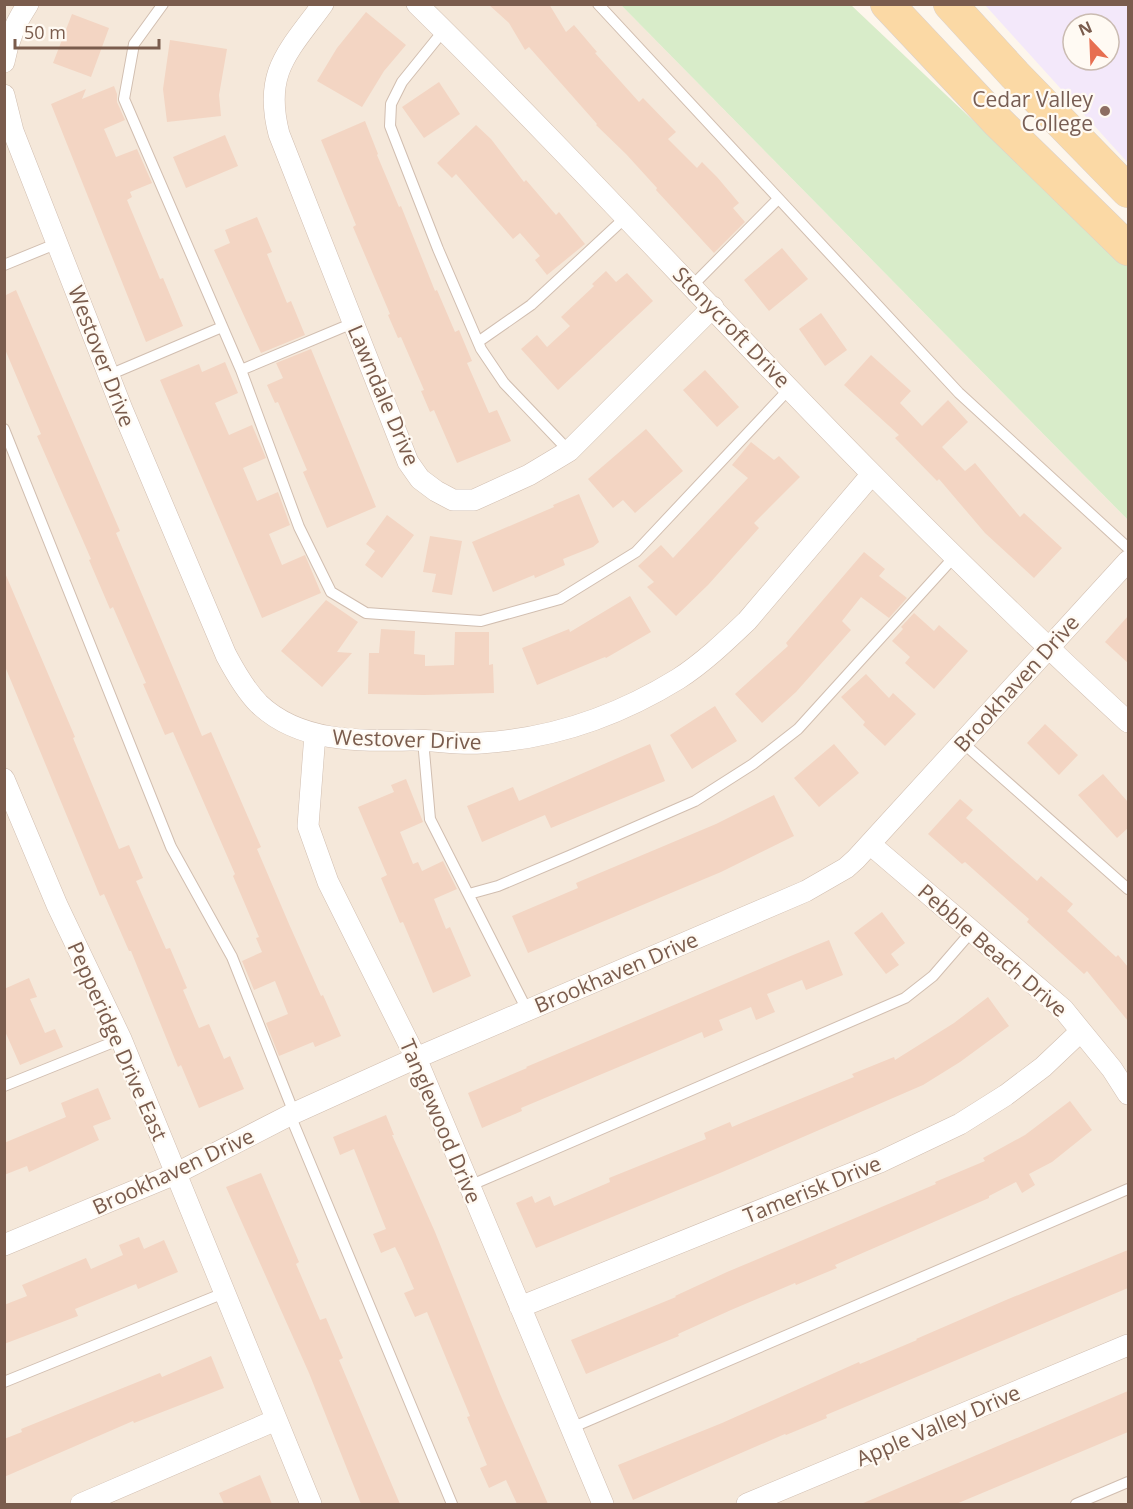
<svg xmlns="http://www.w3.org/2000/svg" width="1133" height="1509" viewBox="0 0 1133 1509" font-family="'Open Sans',sans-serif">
<rect width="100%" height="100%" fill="#fdf6ec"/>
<!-- residential -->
<path fill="#f5e8da" d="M 5,5 L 621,5 L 1128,520 L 1128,1504 L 5,1504 Z"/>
<!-- education -->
<path fill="#f3e8fa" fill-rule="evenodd" d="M 985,5 L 1128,5 L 1128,163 ZM 1073,24 L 1109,24 L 1109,60 L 1073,60 Z"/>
<!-- green -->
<path fill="#d8ecc9" d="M 621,5 L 851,5 L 1128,267 L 1128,520 Z"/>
<!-- building -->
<path fill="#f3d5c3" d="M 488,4 L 549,4 L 566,32 L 574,25 L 597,52 L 595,53 L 639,102 L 643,98 L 676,132 L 668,139 L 697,168 L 702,162 L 717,177 L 739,203 L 733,208 L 745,222 L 714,253 L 656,190 L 657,188 L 626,154 L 596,125 L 597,124 L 529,47 L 525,50 L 509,23 Z
M 366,12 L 406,45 L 384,71 L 362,107 L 317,81 L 337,48 Z
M 72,14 L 109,28 L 91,77 L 53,63 Z
M 170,40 L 227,49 L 219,95 L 221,116 L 167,122 L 163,89 Z
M 439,82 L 460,114 L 424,138 L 402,107 Z
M 114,86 L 117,94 L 117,102 L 125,120 L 104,129 L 116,157 L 137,149 L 152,183 L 130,192 L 132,197 L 127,200 L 160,279 L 163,278 L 183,326 L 146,342 L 51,104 L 86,89 L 82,99 Z
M 365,121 L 378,154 L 377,155 L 399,207 L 401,206 L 435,291 L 437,290 L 455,332 L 459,330 L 472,361 L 467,363 L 489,413 L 497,410 L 511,441 L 457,463 L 434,410 L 430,412 L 421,391 L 424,390 L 401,337 L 398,338 L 388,315 L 390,314 L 353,227 L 356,225 L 321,140 Z
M 476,125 L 491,139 L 524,182 L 526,180 L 556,215 L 559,212 L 585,244 L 547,275 L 535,260 L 540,256 L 520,233 L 513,239 L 456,174 L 452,178 L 437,163 Z
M 225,135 L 238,166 L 186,188 L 173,157 Z
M 257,217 L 272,252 L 267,254 L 287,303 L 291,301 L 305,335 L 261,353 L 214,250 L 230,243 L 225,230 Z
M 782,248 L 808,279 L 769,311 L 744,280 Z
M 606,271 L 616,282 L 627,273 L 653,301 L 558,390 L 521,349 L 537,335 L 547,347 L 570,326 L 561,317 L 594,286 L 592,284 Z
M 16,290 L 120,531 L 116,533 L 202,736 L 211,732 L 261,847 L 257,849 L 289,924 L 321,996 L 323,995 L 341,1036 L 315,1047 L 313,1042 L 279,1056 L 266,1023 L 288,1014 L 275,981 L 254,990 L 242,961 L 262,952 L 256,938 L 259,937 L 233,876 L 235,874 L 173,732 L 165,735 L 143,684 L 146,683 L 113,607 L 110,609 L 89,560 L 91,559 L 37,436 L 41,434 L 4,347 L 4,296 Z
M 821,313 L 847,350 L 825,366 L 799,329 Z
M 311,349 L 376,507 L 327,528 L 303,472 L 307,470 L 278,402 L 275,403 L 267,385 L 283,378 L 276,363 Z
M 871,355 L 911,391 L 900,403 L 922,426 L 948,400 L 968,422 L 942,447 L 965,471 L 975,463 L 1020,517 L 1024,513 L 1062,548 L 1034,578 L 985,533 L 939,479 L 937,481 L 895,438 L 899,435 L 844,385 Z
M 225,362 L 238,393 L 215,403 L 229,435 L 252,425 L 266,458 L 243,468 L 257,501 L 278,492 L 290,525 L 269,534 L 282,565 L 305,555 L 321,593 L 262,618 L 160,380 L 199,364 L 202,372 Z
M 705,370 L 739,407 L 717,427 L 683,390 Z
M 646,429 L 683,471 L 635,513 L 623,500 L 613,508 L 588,479 Z
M 751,442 L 774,460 L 779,456 L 800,477 L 754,523 L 759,528 L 708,585 L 676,616 L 647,587 L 654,582 L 638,566 L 661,545 L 673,558 L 748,478 L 732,465 Z
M 579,494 L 599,542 L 593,547 L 563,559 L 565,565 L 535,578 L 534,575 L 493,592 L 472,542 L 554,507 L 553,505 Z
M 387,515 L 414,535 L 382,578 L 365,565 L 375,551 L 366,544 Z
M 430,536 L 462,541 L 452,595 L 432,592 L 436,574 L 423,572 Z
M 864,552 L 885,569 L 879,576 L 907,598 L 889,618 L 861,597 L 842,621 L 851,630 L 796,692 L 762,723 L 735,694 L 788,646 L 786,643 Z
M 5,573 L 75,737 L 73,738 L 119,849 L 129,845 L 143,878 L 136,881 L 166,949 L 170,948 L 187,988 L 183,990 L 199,1028 L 209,1024 L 224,1059 L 230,1056 L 244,1089 L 199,1108 L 181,1065 L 178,1067 L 131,951 L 129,951 L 104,894 L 100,896 L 4,664 Z
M 630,596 L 651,632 L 606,658 L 605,657 L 537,685 L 522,648 L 569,629 L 570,632 Z
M 326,600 L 358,622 L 337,652 L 352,653 L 322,687 L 281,651 Z
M 914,613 L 934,631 L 939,625 L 968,651 L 934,689 L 905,663 L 910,657 L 892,641 L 903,629 L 901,627 Z
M 1128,616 L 1128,663 L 1105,642 Z
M 381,629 L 415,631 L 414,654 L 425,655 L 425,666 L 454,665 L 455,632 L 489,632 L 489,665 L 493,664 L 494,693 L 424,695 L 368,694 L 369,653 L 379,653 Z
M 866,674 L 889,698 L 893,693 L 916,714 L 885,746 L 863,725 L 865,722 L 841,697 Z
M 715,706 L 737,741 L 692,769 L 670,735 Z
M 1045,724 L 1078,755 L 1059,775 L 1027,743 Z
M 650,744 L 665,781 L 551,828 L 545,815 L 482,842 L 467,806 L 513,787 L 519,801 Z
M 834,744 L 859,773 L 819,807 L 794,778 Z
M 1103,774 L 1128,802 L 1128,828 L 1117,838 L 1078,795 Z
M 406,779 L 423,822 L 400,832 L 413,864 L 418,862 L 422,871 L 443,861 L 457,889 L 434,899 L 446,929 L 450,927 L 471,976 L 433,993 L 403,922 L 400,923 L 381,878 L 387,875 L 358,807 L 394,792 L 391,785 Z
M 774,795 L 794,836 L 721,872 L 528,953 L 512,916 L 578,888 L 576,883 L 716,824 Z
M 960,799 L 973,810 L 966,818 L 1037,881 L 1041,876 L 1073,904 L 1067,911 L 1116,957 L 1118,955 L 1128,967 L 1128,1021 L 1087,971 L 1084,974 L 1027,922 L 1029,919 L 965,862 L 962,864 L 928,834 Z
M 882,912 L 905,943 L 891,954 L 899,965 L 886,974 L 854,933 Z
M 829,940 L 843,975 L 806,990 L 802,980 L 767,994 L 775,1012 L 756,1020 L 751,1007 L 719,1020 L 723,1030 L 704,1038 L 702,1032 L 521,1108 L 522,1111 L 482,1128 L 468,1093 L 527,1068 L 526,1067 Z
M 29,978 L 37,997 L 30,999 L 45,1033 L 55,1029 L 63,1047 L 20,1065 L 4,1029 L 4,989 Z
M 988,997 L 1009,1026 L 960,1062 L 923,1085 L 720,1173 L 536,1248 L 516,1203 L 532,1196 L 535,1203 L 550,1196 L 554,1206 L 610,1182 L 609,1178 L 706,1139 L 704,1133 L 730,1122 L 732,1127 L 746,1121 L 854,1077 L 852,1074 L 894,1057 L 895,1060 L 954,1023 Z
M 98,1088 L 111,1119 L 93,1126 L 99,1140 L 29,1172 L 27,1166 L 4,1175 L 4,1143 L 66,1117 L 61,1103 Z
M 1070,1101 L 1092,1130 L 1052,1162 L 1029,1174 L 1035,1185 L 1022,1193 L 1016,1182 L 989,1196 L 989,1198 L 835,1265 L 837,1268 L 796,1285 L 795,1283 L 731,1310 L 678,1334 L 679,1336 L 586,1374 L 571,1340 L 676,1297 L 675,1296 L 727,1272 L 936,1184 L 935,1182 L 985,1161 L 983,1158 L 1025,1135 Z
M 386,1115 L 394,1135 L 392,1135 L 435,1232 L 500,1394 L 548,1504 L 517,1504 L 506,1480 L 489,1488 L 480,1468 L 487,1465 L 467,1417 L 470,1416 L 427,1312 L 415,1317 L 404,1293 L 414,1289 L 402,1261 L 395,1247 L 381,1253 L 373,1234 L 386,1229 L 354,1149 L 340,1155 L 333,1137 Z
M 261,1173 L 299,1262 L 296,1264 L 320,1320 L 326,1318 L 343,1358 L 339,1360 L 400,1504 L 361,1504 L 309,1373 L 226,1187 Z
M 139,1237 L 144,1249 L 164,1240 L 178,1272 L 138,1289 L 136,1284 L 75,1309 L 78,1316 L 4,1344 L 4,1305 L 27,1296 L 22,1285 L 86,1258 L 91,1269 L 123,1255 L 119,1245 Z
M 1128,1250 L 1128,1288 L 826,1415 L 827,1418 L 786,1435 L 785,1434 L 633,1500 L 618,1465 L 722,1423 L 859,1362 L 860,1364 L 917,1340 L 916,1339 L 1006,1300 Z
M 211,1356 L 224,1388 L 134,1423 L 133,1421 L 4,1477 L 4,1439 L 22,1432 L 21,1429 L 160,1373 L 162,1377 Z
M 1128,1391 L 1128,1432 L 956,1504 L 861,1504 Z
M 260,1475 L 272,1504 L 224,1504 L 219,1493 Z"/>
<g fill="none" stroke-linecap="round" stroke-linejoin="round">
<!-- lane casing -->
<g stroke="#d1beb0" stroke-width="12">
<path id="lane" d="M 163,4 L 134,44 L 124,99 L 241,370 L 299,527 L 331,592 L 366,613 L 481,621 L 560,599 L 636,552 L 790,388
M 598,4 L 959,393 L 1128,548
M 444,30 L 402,82 L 391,104 L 390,126 L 438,249 L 481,349 L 504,383 L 569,451
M 4,265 L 58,243
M 692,286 L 778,199
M 478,342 L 531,305 L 626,217
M 241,370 L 353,323
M 109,375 L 222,327
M 4,429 L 171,847 L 232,957 L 294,1113
M 423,740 L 430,819 L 527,1010
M 962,742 L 1128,889
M 469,894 L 498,886 L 569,856 L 695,801 L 753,764 L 798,729 L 955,556
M 4,1086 L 121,1039
M 290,1115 L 452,1504
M 469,1186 L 905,998 L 933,976 L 972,931
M 4,1382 L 224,1293
M 571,1428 L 1128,1189
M 1076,1504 L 1128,1482"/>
</g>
<!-- street casing -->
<g stroke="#d1beb0" stroke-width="22">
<path id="street" d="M 323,4 C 288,52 263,72 279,134 L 408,462 L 420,479 L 436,491 L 453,500 L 474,500 L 529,475 L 569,451 L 713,307
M 417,4 C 573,157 720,320 873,475 C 956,559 1041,642 1128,722
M 4,62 C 8,40 15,23 28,4
M 4,95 L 13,131 L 122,409 L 226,655 C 235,672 245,690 259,704 C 300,743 360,741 413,740 C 436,740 459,745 481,743 C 551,739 618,716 678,679 C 703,663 726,641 747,621 L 872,474
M 315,734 L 308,826 L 328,882 L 416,1058 L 603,1504
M 4,779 L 57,905 L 121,1039 L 311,1504
M 870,844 L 1063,1009 L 1112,1069 L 1128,1094
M 4,1245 L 175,1174 L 290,1115 L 416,1058 L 806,891 L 846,868 L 856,859 L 1128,561
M 520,1307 L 880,1162 L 960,1124 L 1006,1095 L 1043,1067 L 1081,1031
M 81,1504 L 276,1420
M 747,1504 L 1128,1345"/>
</g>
<!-- primary casing -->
<g stroke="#dad1cd" stroke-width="34">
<path id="primary" d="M 887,4 L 998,122 L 1128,249
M 950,4 L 1015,75 L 1128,191"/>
</g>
<!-- lane -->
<use href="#lane" stroke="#fff" stroke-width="10"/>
<!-- street -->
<use href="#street" stroke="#fff" stroke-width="21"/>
<!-- primary -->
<use href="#primary" stroke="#fbd9a5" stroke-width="33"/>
</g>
<!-- markers -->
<circle fill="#8d6e63" stroke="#fffaf3" stroke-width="2" cx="1105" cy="111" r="6"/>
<g text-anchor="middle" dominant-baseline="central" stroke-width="4.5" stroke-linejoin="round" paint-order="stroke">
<!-- education labels -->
<g font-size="21" fill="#785e54" stroke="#fffaf3" text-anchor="end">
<text x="1093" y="99">Cedar Valley<tspan x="1093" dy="24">College</tspan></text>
</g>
<!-- street labels -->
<g font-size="21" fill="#7a5c4d" stroke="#fffaf3">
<text transform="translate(732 327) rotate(46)">Stonycroft Drive</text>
<text transform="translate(102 356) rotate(69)">Westover Drive</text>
<text transform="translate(384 395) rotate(67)">Lawndale Drive</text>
<text transform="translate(1016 683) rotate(-48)">Brookhaven Drive</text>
<text transform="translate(407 739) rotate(2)">Westover Drive</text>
<text transform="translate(993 950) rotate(41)">Pebble Beach Drive</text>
<text transform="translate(616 972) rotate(-23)">Brookhaven Drive</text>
<text transform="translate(118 1041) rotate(66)">Pepperidge Drive East</text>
<text transform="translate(441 1121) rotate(67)">Tanglewood Drive</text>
<text transform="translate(173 1171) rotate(-25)">Brookhaven Drive</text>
<text transform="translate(812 1189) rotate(-22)">Tamerisk Drive</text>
<text transform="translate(938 1425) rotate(-23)">Apple Valley Drive</text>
</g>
</g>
<!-- border -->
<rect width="1133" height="1509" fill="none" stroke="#7a5c4d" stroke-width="12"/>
<!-- north arrow -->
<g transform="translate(1091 42) rotate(337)"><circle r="28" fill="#fffaf3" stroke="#cabbb1" stroke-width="1.5"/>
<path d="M0-4.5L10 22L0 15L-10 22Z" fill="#e76f51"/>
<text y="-9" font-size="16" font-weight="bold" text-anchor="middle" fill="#7a5c4d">N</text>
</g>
<!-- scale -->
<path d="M15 39v9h144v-9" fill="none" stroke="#7a5c4d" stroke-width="3"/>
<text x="24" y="39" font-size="18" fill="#7a5c4d" stroke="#fffaf3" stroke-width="4.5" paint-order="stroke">50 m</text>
</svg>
